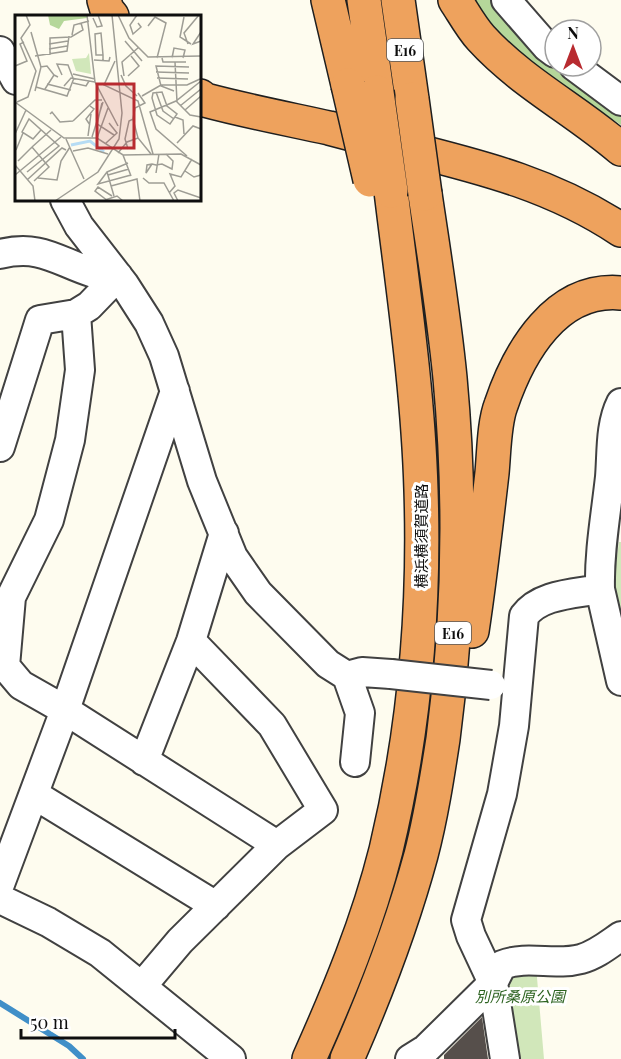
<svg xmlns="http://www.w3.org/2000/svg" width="621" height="1059" viewBox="0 0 621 1059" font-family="'Playfair Display','Noto Sans JP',serif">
<rect width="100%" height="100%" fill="#fefcef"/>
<!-- green -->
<path fill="#d1e7ba" d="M 619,542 L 621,542 L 621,618 L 613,585 Z
M 536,966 L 544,1059 L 510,1059 L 507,969 Z"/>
<!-- forest -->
<path fill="#b5d79a" d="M 466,0 L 497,0 L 559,66 L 621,114 L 621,125 L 596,108 L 554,89 Z"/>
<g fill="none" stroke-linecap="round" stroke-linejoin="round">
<!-- stream -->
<path stroke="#408fc8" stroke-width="6" d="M 0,1003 L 69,1046 L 83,1059"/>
</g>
<!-- building -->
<path fill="#564f4b" d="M 482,1017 L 488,1059 L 444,1059 L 444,1055 Z"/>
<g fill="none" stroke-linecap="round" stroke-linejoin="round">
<!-- minor casing -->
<g stroke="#414141" stroke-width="32">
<path id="minor" d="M 506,0 L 547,47 L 555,53
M 0,51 L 16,80
M 574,66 L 621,101
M 65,200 L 79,226 L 124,284 L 149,323 L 164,356 L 202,481 L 233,557 L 258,593 L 328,664 L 347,676 L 360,713 L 355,762
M 0,254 C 42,244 58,262 94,273 C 101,276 110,276 118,276
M 76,314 L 80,370 L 70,440 L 49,520 L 11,597 L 5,666 L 21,685 L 65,710 L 277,845
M 0,447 L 40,320 L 76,314 L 89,306 L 118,276
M 600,589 C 599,551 606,514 610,477 C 612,452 610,425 621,403
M 347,676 L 362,672 L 391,674
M 144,761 L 191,641 L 224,533
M 35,795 L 216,906
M 0,884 L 65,710 L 175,391
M 0,899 L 48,922 L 100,953 L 231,1059
M 142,986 L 180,941 L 277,845 L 323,810 L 272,725 L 191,641
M 410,1059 L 426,1049 L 493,983 L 502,965 C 527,955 555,966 581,959 C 596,955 608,945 621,936
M 505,1059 L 493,983 L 471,936 L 466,920 L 502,794 L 514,726 L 524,616 C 540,594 574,594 600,589 L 621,681"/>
</g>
<!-- highway casing -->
<g stroke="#1f1f1f" stroke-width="36">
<path id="highway" d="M 104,0 L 107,10 L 112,16
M 328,0 L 348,85
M 364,0 L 377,92
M 398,0 L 412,99
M 455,0 C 463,12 471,27 481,38 C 522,83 576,110 621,149
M 200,96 L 205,100 C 246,111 288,119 329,128 C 356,135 382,142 409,149 C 485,168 555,186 621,230
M 472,631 C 480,578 486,525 492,473 C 494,452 494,423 501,405 C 519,352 556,287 621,293
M 309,1059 C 339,992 368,922 386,850 C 414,733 425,610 421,490 C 418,390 403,290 391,191
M 347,1059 C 376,993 402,925 421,855 C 431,817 437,778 443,739 C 459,620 461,497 450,378 C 444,316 434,255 425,194"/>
</g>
<!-- minor -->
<use href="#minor" stroke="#fff" stroke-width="28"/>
<!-- highway -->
<use href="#highway" stroke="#eea25d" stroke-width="33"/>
<!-- minor-bridge casing -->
<g stroke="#414141" stroke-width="32" stroke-linecap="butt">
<path id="minor-bridge" d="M 391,674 L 491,685"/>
</g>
<!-- highway-bridge casing -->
<g stroke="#1f1f1f" stroke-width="36" stroke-linecap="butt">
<path id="highway-bridge" d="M 348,85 L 370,180
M 377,92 L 391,191
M 412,99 L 425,194"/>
</g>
<!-- minor-bridge -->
<use href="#minor-bridge" stroke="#fff" stroke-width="28"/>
<!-- highway-bridge -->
<use href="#highway-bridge" stroke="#eea25d" stroke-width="33"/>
</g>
<g text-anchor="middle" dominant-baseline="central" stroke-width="6" stroke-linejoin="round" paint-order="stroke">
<!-- shield labels -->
<g fill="#fff" stroke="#565656" stroke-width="1.5">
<rect x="387" y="39" width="36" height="22" rx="4.5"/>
<rect x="435" y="622" width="36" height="22" rx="4.5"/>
</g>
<g font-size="14" font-weight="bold" fill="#0e0e0e">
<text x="405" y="50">E16</text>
<text x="453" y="633">E16</text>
</g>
<!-- street labels -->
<g font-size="15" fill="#0e0e0e" stroke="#fff">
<text transform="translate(421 536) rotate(-90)">横浜横須賀道路</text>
</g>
<!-- park labels -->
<g font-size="15" font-style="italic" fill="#2d6321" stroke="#fff">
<text x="520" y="996">別所桑原公園</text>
</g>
</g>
<!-- overview -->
<g transform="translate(15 15)">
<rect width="186" height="186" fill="#fefcef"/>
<path d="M 74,38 L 76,59 L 61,56 L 57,44 L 71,43 Z" fill="#d1e7ba"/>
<path d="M 33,0 L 72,0 L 72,3 L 49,6 L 44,14 L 35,10 Z" fill="#b5d79a"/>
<path fill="none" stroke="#b6dcf4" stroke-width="3" d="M 56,130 L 75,126 L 89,137"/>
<path fill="none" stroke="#9e9d95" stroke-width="1.5" d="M 72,0 L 80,67 L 103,111M 103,0 L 114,23 L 133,42 L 186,41M 122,0 L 115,10 L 118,19 L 126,12 L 123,8M 169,2 L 165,22 L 176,29M 78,3 L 82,12 L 87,11 L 83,0M 133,11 L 140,2 L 151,8 L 142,43M 16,17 L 26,52 L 20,76M 186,17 L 178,29 L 186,26M 57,20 L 59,10 L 74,6M 110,26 L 127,46M 34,29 L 53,26M 173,29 L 169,18 L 184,0M 34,34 L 52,31M 35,40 L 35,23 L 56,22 L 68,15 L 66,8M 88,40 L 81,40 L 80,19 L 86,18 L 88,40 L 88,46M 20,41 L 52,36 L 54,21M 147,43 L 148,47 L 171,47M 157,43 L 159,33 L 170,35 L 168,43M 79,45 L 94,46 L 95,42M 100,46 L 89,70 L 123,86 L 138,139M 160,47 L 162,87 L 175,100 L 186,102M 0,51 L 12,46 L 5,29 L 9,27M 25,52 L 32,51 L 39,60M 141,57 L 174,58M 58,59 L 80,64M 47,60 L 42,49 L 53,50 L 58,63M 106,60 L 111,71 L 122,81M 109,61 L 107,47 L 124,32M 113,61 L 124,51 L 116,41M 142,63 L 173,64M 58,68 L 71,71 L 74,66M 32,69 L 56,75M 49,71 L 56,63 L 80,67M 21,72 L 52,81 L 59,63M 30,74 L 39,60 L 43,62M 159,76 L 146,71 L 141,51 L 174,52M 141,77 L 148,96 L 159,104M 147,77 L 152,91 L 162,99 L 155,109 L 142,100 L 137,83 L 138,78 ZM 127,81 L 146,70 L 172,70 L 185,64M 0,87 L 49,123 L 82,123 L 108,140 L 166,139 L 186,150M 2,87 L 13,82 L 21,56 L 6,23 L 15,10 L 11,0M 87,88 L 82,109 L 99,120M 75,91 L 79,94 L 71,104 L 75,110M 165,91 L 186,74M 170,95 L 186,81M 35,99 L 37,97 L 45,107 L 58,106M 160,102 L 168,105 L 169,119M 118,104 L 120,93 L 130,88 L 123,78M 58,106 L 80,85 L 87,85M 0,119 L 11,95M 73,121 L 76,99M 77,122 L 88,87M 82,123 L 93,93M 51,124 L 69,164M 91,128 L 102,118 L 94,108M 162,128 L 178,111 L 186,114M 17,132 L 36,115M 113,134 L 110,124 L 114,106 L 118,104 L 123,123 L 136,139M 1,135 L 8,118M 58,136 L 73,133 L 93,139M 103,138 L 112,127 L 123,123M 108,140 L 116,161M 172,141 L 141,114 L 135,97 L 161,86 L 186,66M 3,146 L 17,132 L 34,152 L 19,166M 137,149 L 131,158 L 132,150 L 137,149 L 141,150 L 147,149 L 157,154 L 158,146 L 151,139M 0,150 L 18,171 L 20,186M 170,156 L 179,162 L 186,160M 12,157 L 44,131 L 14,104 L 7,117 L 18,124 L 26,115M 92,157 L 83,169 L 116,160M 141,158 L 144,139M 0,160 L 46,122M 93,160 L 114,154M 23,163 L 42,165 L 46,146 L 55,132M 128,163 L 134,168 L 149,168 L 159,186M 12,165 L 47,133 L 51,135M 96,171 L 122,164 L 125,186M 154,178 L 160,171 L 155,159 L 166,162 L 177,144M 99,181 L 92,157 L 113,148M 90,185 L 102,181 L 108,186M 40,186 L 83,157 L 104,124 L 107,98 L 97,0M 93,186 L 80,176 L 83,172 L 97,181M 163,186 L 159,178 L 163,175 L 186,183"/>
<path fill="#b82b30" fill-opacity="0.15" stroke="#b82b30" stroke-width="3" d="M 82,69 L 119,69 L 119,133 L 82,133 Z"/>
<rect width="186" height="186" fill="none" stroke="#0e0e0e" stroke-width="3"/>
</g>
<!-- north arrow -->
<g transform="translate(573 48)"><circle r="28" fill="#ffffff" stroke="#9f9f9f" stroke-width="1.5"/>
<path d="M0-4.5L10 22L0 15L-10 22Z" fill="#b82b30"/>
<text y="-9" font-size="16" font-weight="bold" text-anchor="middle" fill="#0e0e0e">N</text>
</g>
<!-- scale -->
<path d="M21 1029v9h154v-9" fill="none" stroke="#0e0e0e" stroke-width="3"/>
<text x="30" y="1029" font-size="18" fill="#0e0e0e" stroke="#ffffff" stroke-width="4.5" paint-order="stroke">50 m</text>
</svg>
